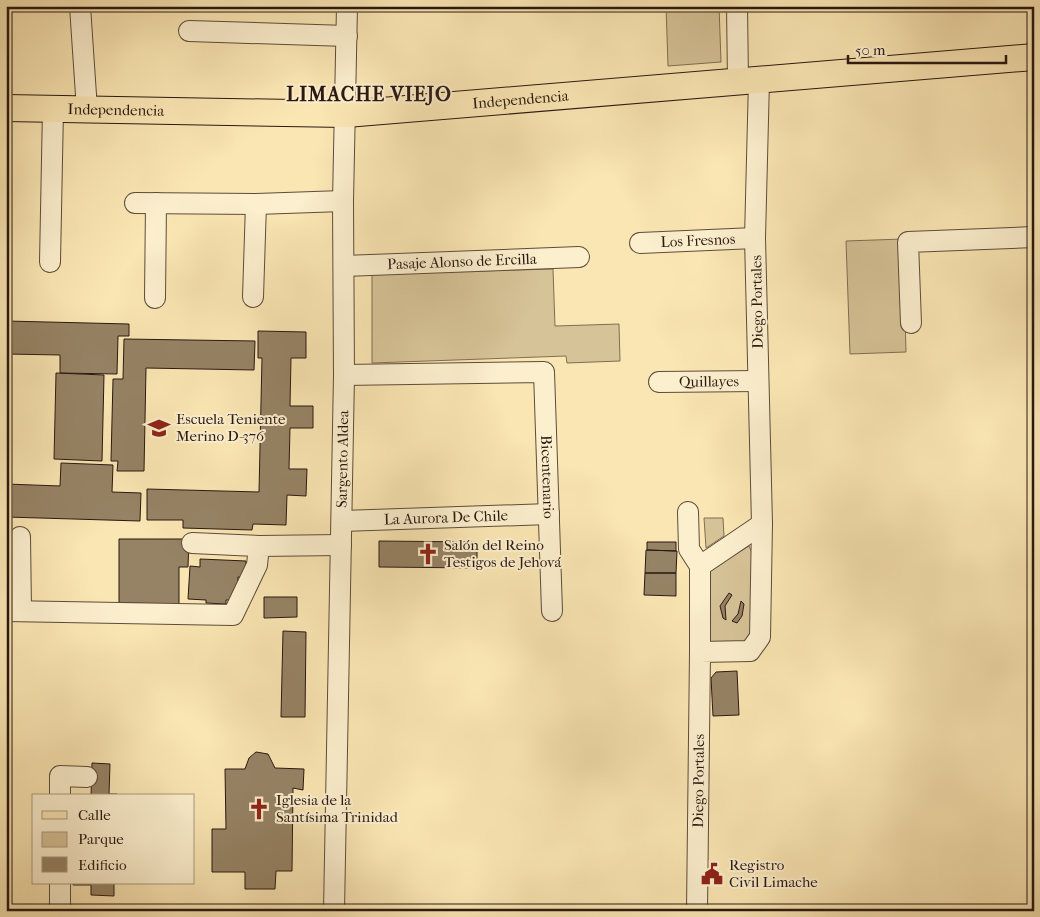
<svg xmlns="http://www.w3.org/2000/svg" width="1040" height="917" viewBox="0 0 1040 917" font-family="'IM FELL French Canon',serif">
<rect width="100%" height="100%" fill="#fae6b3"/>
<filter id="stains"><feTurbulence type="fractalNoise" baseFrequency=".004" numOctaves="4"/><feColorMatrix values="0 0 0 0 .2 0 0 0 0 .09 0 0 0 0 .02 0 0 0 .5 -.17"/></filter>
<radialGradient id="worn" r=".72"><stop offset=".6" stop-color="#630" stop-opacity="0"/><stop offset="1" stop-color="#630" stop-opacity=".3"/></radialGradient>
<!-- green -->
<path fill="#d6c397" stroke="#806e54" d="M 666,6 L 719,6 L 721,62 L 668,66 Z
M 903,239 L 906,352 L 850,354 L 846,241 Z
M 553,269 L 555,326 L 619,324 L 620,361 L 567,363 L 566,356 L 372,363 L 372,274 Z
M 704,518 L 723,518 L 724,536 L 706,548 Z
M 749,546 L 753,555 L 755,638 L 748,647 L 708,644 L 710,570 Z"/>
<!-- building -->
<path fill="#968365" stroke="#291811" d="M 6,321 L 129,324 L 129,336 L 118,336 L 117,374 L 60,373 L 60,355 L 6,354 Z
M 258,331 L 306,332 L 306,358 L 291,358 L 290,406 L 313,406 L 313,428 L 290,428 L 289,469 L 307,469 L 306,496 L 287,495 L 286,525 L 253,524 L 252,530 L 183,528 L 183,520 L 147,520 L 147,489 L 259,492 L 262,358 L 258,358 Z
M 124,339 L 255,341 L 254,370 L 146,368 L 144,471 L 117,471 L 118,461 L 111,461 L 113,379 L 123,379 Z
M 56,373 L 104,375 L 102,461 L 54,459 Z
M 61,463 L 113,465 L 112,492 L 141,493 L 140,521 L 6,517 L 6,484 L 60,486 Z
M 119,539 L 189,539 L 188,567 L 179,567 L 179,604 L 119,603 Z
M 379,541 L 477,542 L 477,568 L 379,567 Z
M 647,542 L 676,542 L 676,551 L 647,550 Z
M 646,550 L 677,551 L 676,573 L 645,573 Z
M 200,559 L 246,561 L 245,577 L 238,577 L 237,600 L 226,600 L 226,604 L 206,603 L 206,600 L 188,599 L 190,566 L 200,567 Z
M 645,573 L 676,573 L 676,596 L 644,595 Z
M 729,593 L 732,595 L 725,606 L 726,620 L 723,618 L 720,606 Z
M 264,597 L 297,597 L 297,617 L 264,618 Z
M 741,601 L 744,604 L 742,616 L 737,623 L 732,621 L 738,614 Z
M 283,631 L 306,632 L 305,717 L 281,717 Z
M 737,671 L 739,715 L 713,716 L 711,678 L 716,672 Z
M 256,752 L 268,754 L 275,768 L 304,769 L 303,790 L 293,788 L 292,871 L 276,871 L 275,889 L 245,889 L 245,872 L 212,872 L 212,829 L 226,829 L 225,769 L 245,769 L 249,758 Z
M 92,763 L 110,764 L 109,794 L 117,794 L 117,796 L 76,796 L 91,796 Z
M 73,883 L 114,883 L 114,896 L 91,895 L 91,885 L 73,885 Z"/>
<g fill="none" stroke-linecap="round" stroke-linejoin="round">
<!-- minor casing -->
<g stroke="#5d4c3a" stroke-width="22">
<g id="minor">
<path d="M 80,6 L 87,110"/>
<path d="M 737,6 L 738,81"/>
<path d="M 189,31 L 347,36"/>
<path d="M 135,203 L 256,204 L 343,201"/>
<path id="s1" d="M 640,243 L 755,238"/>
<path d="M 50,262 L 53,109"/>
<path id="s2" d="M 344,266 L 579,257"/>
<path d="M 253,297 L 256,204"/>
<path d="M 155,298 L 156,203"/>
<path d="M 911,323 L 908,242 L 1034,237"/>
<path id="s3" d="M 344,375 L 544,372 L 552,611"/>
<path id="s4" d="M 659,382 L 758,381"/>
<path d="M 688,512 L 689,549 L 700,566"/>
<path id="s5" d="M 342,521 L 549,514"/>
<path d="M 20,537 L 21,611"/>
<path d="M 192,543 L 259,546"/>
<path d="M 6,611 L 233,615 L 257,565 L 259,546 L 341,545"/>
<path d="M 700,652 L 700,566 L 762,524"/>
<path d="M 60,796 L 60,776 L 87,777"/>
<path d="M 60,883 L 60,911"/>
<path id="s6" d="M 334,911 L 344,375 L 343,201 L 347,6"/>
<path id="s7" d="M 697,911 L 700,652 L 750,651 L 760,637 L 762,524 L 755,238 L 759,80"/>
</g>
</g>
<!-- major casing -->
<g stroke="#291811" stroke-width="28">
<g id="major">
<path id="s8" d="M 6,108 L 346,114 L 1034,57"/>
</g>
</g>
<!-- minor -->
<use href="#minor" stroke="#fcefce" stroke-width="20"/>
<!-- major -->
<use href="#major" stroke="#fae6b3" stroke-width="26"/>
</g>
<!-- icons -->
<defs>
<g id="school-bare" transform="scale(1.725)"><path d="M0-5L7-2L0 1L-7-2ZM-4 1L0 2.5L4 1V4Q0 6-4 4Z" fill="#8f2418" stroke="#fcefce" stroke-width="2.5" paint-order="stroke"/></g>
<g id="church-bare" transform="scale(1.725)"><path d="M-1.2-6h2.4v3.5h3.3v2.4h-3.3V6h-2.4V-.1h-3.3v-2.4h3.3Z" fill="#8f2418" stroke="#fcefce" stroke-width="2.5" paint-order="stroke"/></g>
<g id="civic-bare" transform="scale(1.725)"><path d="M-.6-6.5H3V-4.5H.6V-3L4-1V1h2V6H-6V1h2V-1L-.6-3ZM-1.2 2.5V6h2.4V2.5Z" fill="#8f2418" stroke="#fcefce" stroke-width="2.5" paint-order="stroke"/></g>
</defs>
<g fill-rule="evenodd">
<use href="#school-bare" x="159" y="428"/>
<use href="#church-bare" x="428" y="554"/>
<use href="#church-bare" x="259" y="809"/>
<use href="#civic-bare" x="712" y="874"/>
</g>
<g text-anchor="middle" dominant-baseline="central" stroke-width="4" stroke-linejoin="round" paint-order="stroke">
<!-- street labels -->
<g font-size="15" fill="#291811" stroke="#fcefce">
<text stroke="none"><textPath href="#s8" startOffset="515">Independencia</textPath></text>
<text stroke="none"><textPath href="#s8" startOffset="110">Independencia</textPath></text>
<text stroke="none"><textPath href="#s1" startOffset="58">Los Fresnos</textPath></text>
<text stroke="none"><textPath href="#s2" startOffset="118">Pasaje Alonso de Ercilla</textPath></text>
<text transform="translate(757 302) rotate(-91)">Diego Portales</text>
<text stroke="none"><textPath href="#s4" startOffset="50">Quillayes</textPath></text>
<text stroke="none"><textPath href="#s6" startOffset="452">Sargento Aldea</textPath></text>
<text stroke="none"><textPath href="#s3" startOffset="305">Bicentenario</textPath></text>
<text stroke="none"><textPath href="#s5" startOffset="104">La Aurora De Chile</textPath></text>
<text stroke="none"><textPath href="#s7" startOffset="130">Diego Portales</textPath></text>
</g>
<!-- poi labels -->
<g font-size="15" fill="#291811" stroke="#fcefce" text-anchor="start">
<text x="176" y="419">Escuela Teniente<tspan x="176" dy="17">Merino D-376</tspan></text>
<text x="444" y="545">Salón del Reino<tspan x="444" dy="17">Testigos de Jehová</tspan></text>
<text x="276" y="800">Iglesia de la<tspan x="276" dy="17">Santísima Trinidad</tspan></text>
<text x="729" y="865">Registro<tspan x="729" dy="17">Civil Limache</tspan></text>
</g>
<!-- district labels -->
<g font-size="20" font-weight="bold" letter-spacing="1" fill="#291811" stroke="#fcefce">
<text x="369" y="94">LIMACHE VIEJO</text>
</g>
</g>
<!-- margin -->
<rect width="1040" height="917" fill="none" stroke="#fae6b3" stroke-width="25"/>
<rect x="8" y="8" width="1025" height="902" fill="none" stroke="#291811" stroke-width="2.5"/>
<rect x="12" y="12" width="1015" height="892" fill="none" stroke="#291811"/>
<!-- legend -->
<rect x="32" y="794" width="162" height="90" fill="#fcefce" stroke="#a89982"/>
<rect x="42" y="811" width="25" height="8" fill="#fae6b3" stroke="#a89982"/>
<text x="78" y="820" font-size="15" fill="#291811">Calle</text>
<rect x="42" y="832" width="25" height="15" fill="#d6c397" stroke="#a89982"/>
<text x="78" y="844" font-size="15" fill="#291811">Parque</text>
<rect x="42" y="857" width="25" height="15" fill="#968365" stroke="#a89982"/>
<text x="78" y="870" font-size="15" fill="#291811">Edificio</text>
<!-- scale -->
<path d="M848 55v8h158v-8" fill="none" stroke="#291811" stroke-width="2.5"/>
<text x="855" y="55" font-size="15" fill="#291811" stroke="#fcefce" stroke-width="4" paint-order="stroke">50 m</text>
<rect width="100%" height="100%" filter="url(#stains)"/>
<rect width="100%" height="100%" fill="url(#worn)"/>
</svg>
